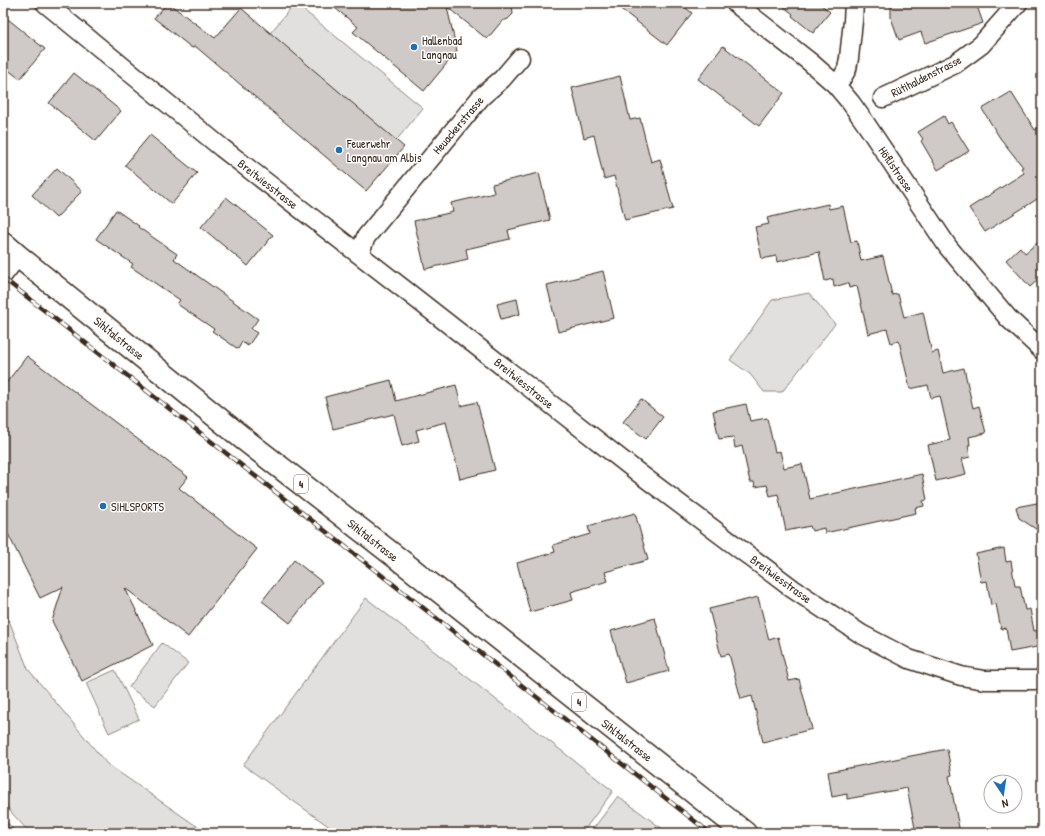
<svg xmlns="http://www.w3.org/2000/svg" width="1045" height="836" viewBox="0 0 1045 836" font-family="'Patrick Hand',sans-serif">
<rect width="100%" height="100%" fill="#fff"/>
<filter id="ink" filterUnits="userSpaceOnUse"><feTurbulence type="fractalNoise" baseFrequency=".025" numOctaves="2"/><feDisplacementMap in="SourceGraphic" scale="8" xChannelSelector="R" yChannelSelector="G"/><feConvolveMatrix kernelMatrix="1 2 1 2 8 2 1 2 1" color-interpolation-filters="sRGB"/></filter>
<g filter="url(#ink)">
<!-- green -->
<path fill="#e2e0de" stroke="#8e857e" d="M 295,3 L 423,108 L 366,177 L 238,72 Z
M 809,293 L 835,324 L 782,392 L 764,392 L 750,374 L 730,360 L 772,300 Z
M 366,598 L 613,791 L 582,833 L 338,833 L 243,765 Z
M 3,605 L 28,669 L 107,764 L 195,825 L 212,833 L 30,833 L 10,811 L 3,799 Z
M 162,643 L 188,663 L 155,706 L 129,687 Z
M 115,670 L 139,719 L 109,733 L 86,683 Z
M 618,796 L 668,833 L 590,833 Z"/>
<!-- water -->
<path fill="#bcb6b3" stroke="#887e77" d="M 3,817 L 16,833 L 3,833 Z"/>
<!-- building -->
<path fill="#cfcac7" stroke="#3b2a1e" d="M 168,3 L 215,38 L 241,8 L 404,147 L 366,191 L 195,46 L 192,48 L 154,18 Z
M 329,3 L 512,3 L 513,14 L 508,19 L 502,21 L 487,39 L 447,7 L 457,51 L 424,91 L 353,32 L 358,27 Z
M 613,3 L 680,3 L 692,13 L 667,45 Z
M 779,3 L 819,3 L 830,12 L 813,33 L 792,16 L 793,14 Z
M 891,3 L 976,3 L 983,23 L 925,43 L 921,32 L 899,40 L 891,18 Z
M 3,15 L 45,49 L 20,79 L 3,66 Z
M 723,46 L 784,93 L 759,126 L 698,79 Z
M 74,73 L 121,111 L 96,141 L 49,103 Z
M 620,76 L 630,120 L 640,118 L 651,162 L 660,159 L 673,209 L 625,220 L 614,176 L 604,179 L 594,135 L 584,138 L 572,88 Z
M 1011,92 L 1035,130 L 1042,125 L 1042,196 L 985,232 L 969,208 L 1024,173 L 1021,168 L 1023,167 L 1000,138 L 982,109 Z
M 944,116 L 948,124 L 951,122 L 969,151 L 938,170 L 921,141 L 923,139 L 918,132 Z
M 150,135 L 197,173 L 172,204 L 125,165 Z
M 57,168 L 82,191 L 56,218 L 32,195 Z
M 539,173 L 550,220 L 508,230 L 510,239 L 466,249 L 468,259 L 425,269 L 414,221 L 453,212 L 451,203 L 494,193 L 492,184 Z
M 226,197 L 273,235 L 248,266 L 201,227 Z
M 828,204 L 829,209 L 843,206 L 851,242 L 857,241 L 861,261 L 883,256 L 892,295 L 898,294 L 904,317 L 923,312 L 932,353 L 938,351 L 943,373 L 964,368 L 973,408 L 979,406 L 986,433 L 969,437 L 970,445 L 968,445 L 970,457 L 962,459 L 966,474 L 936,481 L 928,445 L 950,440 L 940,396 L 931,398 L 928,385 L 910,389 L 899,341 L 891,343 L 887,329 L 868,334 L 857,286 L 849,288 L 848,283 L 834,287 L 833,279 L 825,281 L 819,252 L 777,262 L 776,256 L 762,259 L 755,227 L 769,224 L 767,218 Z
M 116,210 L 139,226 L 138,227 L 177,254 L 174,259 L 258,319 L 251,329 L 257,333 L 248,346 L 242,342 L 238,349 L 212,331 L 214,329 L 177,304 L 180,300 L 131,267 L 133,264 L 96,239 Z
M 1042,239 L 1042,276 L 1030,287 L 1006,260 L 1020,247 L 1025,253 Z
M 603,271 L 614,318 L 558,332 L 547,285 Z
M 517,299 L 520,314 L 501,319 L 497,304 Z
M 27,356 L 188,477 L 179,488 L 257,549 L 188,637 L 125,588 L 153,645 L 82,681 L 52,621 L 63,587 L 40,598 L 3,524 L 3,387 Z
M 391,380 L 396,401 L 456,385 L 461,406 L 477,402 L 495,470 L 460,479 L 446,422 L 416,430 L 419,441 L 402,446 L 394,414 L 333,429 L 325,397 Z
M 641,399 L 663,417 L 646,439 L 623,422 Z
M 746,404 L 750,421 L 767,418 L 775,452 L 780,451 L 784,468 L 802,464 L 810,499 L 922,474 L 927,500 L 923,501 L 924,506 L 915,508 L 916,513 L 825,533 L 824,528 L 812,531 L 810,526 L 786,531 L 778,494 L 770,496 L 767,485 L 755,487 L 754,482 L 750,482 L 742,446 L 735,448 L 733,437 L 719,439 L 713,411 Z
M 1042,502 L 1042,533 L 1019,518 L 1016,507 Z
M 635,513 L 648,560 L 605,572 L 608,581 L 571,592 L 573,600 L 530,612 L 517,563 L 555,552 L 553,545 L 590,534 L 588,526 Z
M 1004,548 L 1006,562 L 1011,561 L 1015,586 L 1020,586 L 1025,610 L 1030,609 L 1034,631 L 1040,630 L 1042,646 L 1010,652 L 1006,628 L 1001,629 L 996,604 L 991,605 L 987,581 L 981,582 L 976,554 Z
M 294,560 L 322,582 L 290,623 L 262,601 Z
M 758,597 L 769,640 L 778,637 L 789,681 L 799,679 L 812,729 L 763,742 L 752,696 L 741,699 L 729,654 L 721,656 L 709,609 Z
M 655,618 L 669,671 L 626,683 L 611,631 Z
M 947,749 L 952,775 L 949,776 L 960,833 L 916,833 L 907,788 L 847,799 L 847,794 L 832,797 L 828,772 Z"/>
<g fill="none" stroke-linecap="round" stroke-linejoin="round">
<!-- minor casing -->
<g stroke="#3b2a1e" stroke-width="21">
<path id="minor" d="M 45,3 L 222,148 L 405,290 L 640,474 L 793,589 L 861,634 L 909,659 L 961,676 L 984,680 L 1042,680
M 735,3 L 810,62 L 835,84 L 851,103 L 866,124 L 948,247 L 1008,318 L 1042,350
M 835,84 L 842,78 L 847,69 L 849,58 L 853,21 L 854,3
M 883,98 L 955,64 L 981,45 L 1018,3
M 359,254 L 366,237 L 481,97 L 502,79 L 520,58
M 3,275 L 18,256"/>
</g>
<!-- primary casing -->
<g stroke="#3b2a1e" stroke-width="25">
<path id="primary" d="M 3,243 L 18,256 L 245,440 L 414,571 L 745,833"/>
</g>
<!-- minor -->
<use href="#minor" stroke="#fff" stroke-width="18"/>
<!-- primary -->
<use href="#primary" stroke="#fff" stroke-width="22"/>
<!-- rail casing -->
<g stroke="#3b2a1e" stroke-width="4.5">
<path id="rail" d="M 3,278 L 710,833"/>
</g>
<!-- rail -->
<use href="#rail" stroke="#fff" stroke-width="3" stroke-dasharray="9" stroke-linecap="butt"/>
</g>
</g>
<!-- markers -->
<g fill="#1f6fb2" stroke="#fff" stroke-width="1.5">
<circle cx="414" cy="47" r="4"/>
<circle cx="339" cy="150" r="4"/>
<circle cx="103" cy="506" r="4"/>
</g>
<g text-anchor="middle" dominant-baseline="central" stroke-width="3" stroke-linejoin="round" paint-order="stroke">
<!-- shield labels -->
<g fill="#fff" stroke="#766a62" stroke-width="1">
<rect x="294" y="475" width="14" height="18" rx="3"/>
<rect x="572" y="693" width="14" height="18" rx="3"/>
</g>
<g font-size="11" font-weight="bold" fill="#3b2a1e">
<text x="301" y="484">4</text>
<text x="579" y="702">4</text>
</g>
<!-- poi labels -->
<g font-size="12" fill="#3b2a1e" stroke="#fff" text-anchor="start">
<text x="422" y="40">Hallenbad<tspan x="422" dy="14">Langnau</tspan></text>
<text x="347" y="143">Feuerwehr<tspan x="347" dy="14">Langnau am Albis</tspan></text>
<text x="111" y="506">SIHLSPORTS</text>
</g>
<!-- street labels -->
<g font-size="12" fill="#3b2a1e" stroke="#fff">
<text transform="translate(926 76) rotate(-27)">Rütihaldenstrasse</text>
<text transform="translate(458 125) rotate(-50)">Heuackerstrasse</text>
<text transform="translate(896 169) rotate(56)">Höflistrasse</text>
<text transform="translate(268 184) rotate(38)">Breitwiesstrasse</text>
<text transform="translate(119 338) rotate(39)">Sihltalstrasse</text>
<text transform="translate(524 383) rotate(39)">Breitwiesstrasse</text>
<text transform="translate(373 540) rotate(38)">Sihltalstrasse</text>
<text transform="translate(781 579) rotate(36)">Breitwiesstrasse</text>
<text transform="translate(627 740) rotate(38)">Sihltalstrasse</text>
</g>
</g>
<!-- margin -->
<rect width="1045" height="836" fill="none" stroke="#fff" stroke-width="16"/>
<rect x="8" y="8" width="1029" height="820" fill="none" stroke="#3b2a1e" stroke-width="1.5" filter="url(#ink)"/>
<!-- north arrow -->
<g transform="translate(1003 794) rotate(167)"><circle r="19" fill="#ffffff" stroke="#b1aaa5"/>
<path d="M0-3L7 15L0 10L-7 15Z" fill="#1f6fb2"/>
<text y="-6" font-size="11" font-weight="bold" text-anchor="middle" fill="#3b2a1e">N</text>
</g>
</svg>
